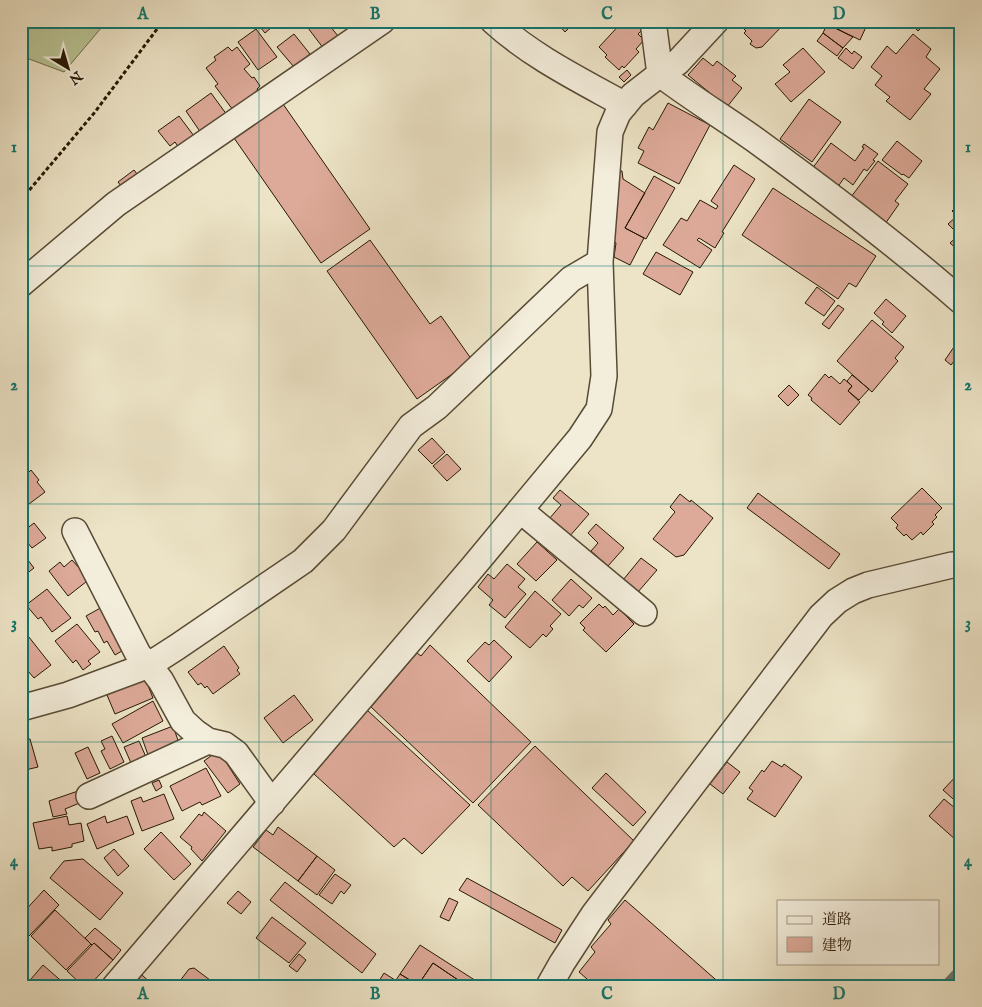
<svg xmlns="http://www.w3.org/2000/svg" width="982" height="1007" viewBox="0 0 982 1007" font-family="'IM FELL English','Noto Serif JP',serif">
<rect width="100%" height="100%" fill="#ede4c7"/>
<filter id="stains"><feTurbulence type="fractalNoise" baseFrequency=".004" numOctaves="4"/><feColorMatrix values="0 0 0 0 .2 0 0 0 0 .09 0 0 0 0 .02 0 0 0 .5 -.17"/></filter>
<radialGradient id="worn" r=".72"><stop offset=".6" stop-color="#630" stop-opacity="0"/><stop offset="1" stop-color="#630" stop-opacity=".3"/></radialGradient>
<!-- green -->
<path fill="#b9c495" stroke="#706e4c" d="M 21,21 L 107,21 L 64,72 L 21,56 Z"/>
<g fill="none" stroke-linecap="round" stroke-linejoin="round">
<!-- stream -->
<path stroke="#6c7b72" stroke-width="7" d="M 943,986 L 961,967"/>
</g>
<!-- building -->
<path fill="#da9" stroke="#271804" d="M 255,21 L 279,21 L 265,33 Z
M 316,21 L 326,21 L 342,41 L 327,53 L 308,28 Z
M 555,21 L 576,21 L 565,32 Z
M 623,21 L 637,21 L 644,28 L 638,34 L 644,40 L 636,49 L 639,52 L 624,68 L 622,66 L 619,70 L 605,57 L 607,55 L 599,47 Z
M 748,21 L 781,21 L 784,24 L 762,47 L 756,48 L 750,44 L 752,41 L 744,33 L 746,31 L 742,27 Z
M 829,21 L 855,21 L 866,27 L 860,40 L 827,24 Z
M 909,21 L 922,21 L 925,24 L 918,31 Z
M 827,24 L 853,37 L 843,48 L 823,33 Z
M 256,29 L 277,57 L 258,70 L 238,42 Z
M 823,33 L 843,48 L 837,56 L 817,41 Z
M 294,34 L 310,54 L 294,67 L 277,47 Z
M 913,34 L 931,49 L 926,57 L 940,69 L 924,89 L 931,94 L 910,120 L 886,101 L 890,97 L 875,85 L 882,76 L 871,67 L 887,46 L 896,54 Z
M 228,47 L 232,51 L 237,47 L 250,64 L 244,69 L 252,78 L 254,77 L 260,86 L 257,89 L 258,91 L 233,110 L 215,86 L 218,84 L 206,68 L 216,60 L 214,57 Z
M 803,48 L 825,72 L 791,102 L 775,84 L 790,72 L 783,65 Z
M 846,48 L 852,54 L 854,51 L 862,57 L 853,69 L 838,58 Z
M 703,58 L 713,66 L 717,61 L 736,76 L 732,80 L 742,88 L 727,107 L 688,75 Z
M 627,70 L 631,75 L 624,82 L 619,77 Z
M 211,93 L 227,115 L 201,133 L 186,111 Z
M 809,99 L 841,122 L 812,162 L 780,139 Z
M 668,103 L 710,125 L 679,184 L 638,163 L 644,151 L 638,148 L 649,127 L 653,130 Z
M 283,104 L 370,229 L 321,263 L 234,138 Z
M 179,116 L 194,136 L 179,148 L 175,142 L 170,146 L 158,131 Z
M 897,141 L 922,161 L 909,178 L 903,174 L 902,175 L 882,160 Z
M 831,143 L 855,161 L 864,148 L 862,147 L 864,144 L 878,154 L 873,160 L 875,161 L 867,171 L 864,169 L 853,185 L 844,178 L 837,188 L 812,169 Z
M 878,161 L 908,184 L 895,201 L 899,204 L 885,224 L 851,197 Z
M 734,165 L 755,179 L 722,232 L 724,233 L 715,248 L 699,238 L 697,240 L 712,250 L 700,268 L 663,245 L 681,218 L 687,221 L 700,200 L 716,209 L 718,206 L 711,201 Z
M 134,170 L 140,178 L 124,190 L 118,182 Z
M 615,170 L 622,171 L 623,179 L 645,193 L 625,228 L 644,238 L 630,265 L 614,257 L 616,243 L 612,240 Z
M 654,176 L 675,188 L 646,239 L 625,228 Z
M 773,188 L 876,256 L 856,287 L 849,283 L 838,299 L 742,235 Z
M 961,203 L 961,253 L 950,243 L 959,235 L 948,224 L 957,216 L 952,211 Z
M 370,240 L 430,324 L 441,316 L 472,360 L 417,399 L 327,271 Z
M 656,252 L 693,272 L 680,295 L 643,274 Z
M 817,287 L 835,301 L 824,316 L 805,303 Z
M 886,299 L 906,316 L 892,333 L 882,324 L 884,322 L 874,313 Z
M 838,305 L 844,309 L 829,329 L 822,324 Z
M 872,320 L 904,347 L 895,358 L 898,361 L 872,392 L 837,361 Z
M 956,344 L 961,348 L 961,352 L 951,365 L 945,360 Z
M 825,374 L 829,378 L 831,376 L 840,384 L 844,379 L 852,386 L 848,391 L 860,402 L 840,425 L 811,400 L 812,398 L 808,395 Z
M 852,375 L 869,389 L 859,400 L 848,391 L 852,386 L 847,381 Z
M 789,385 L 799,395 L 788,406 L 778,396 Z
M 432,438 L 445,452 L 432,464 L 418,450 Z
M 447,454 L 461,469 L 447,481 L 433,466 Z
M 24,466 L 29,472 L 31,470 L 39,480 L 37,482 L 45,492 L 21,510 L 21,468 Z
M 922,488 L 942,508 L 935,515 L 937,517 L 932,522 L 934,524 L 923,535 L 921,532 L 912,540 L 906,534 L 904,536 L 896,528 L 898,525 L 891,518 Z
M 560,490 L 589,514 L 569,537 L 549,519 L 561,505 L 553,498 Z
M 758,493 L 840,554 L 829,569 L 747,508 Z
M 680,494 L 690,502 L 691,500 L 713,518 L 684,555 L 676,557 L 653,539 L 675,512 L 670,507 Z
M 34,523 L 46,538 L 32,548 L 21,535 L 21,533 Z
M 596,524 L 624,548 L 608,566 L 591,551 L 598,543 L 588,533 Z
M 537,542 L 557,560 L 536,581 L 517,564 Z
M 21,551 L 34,568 L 21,578 Z
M 641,558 L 657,570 L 638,592 L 623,580 Z
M 72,560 L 80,569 L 82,567 L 91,578 L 68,596 L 49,571 L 60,562 L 64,567 Z
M 507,564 L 525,579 L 518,587 L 526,594 L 505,618 L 489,605 L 493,600 L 478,587 L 488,574 L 494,579 Z
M 571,579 L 592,598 L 583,608 L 579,605 L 569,616 L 552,600 Z
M 47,589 L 71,618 L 52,632 L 41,617 L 38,619 L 26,605 Z
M 535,591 L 561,614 L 550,626 L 553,629 L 546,637 L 543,634 L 530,648 L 505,627 Z
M 599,604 L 603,608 L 605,606 L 613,615 L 619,609 L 634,624 L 606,652 L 583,630 L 585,628 L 580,623 Z
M 104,606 L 127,648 L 115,655 L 107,641 L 104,643 L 98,631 L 95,632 L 86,616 Z
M 77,624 L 100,652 L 88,661 L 91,664 L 83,670 L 76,660 L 73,663 L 55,641 Z
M 21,627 L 51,665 L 34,678 L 21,663 Z
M 494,640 L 512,657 L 489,682 L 467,661 L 485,642 L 489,645 Z
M 430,645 L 531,742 L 473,803 L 371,707 L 417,653 L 421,656 Z
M 224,646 L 239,668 L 237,670 L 240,674 L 213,694 L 207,686 L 205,688 L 201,683 L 198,685 L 188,672 Z
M 145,678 L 153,698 L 115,714 L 107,695 Z
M 294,695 L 313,720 L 283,743 L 264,718 Z
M 153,701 L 163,721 L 123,743 L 112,724 Z
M 367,710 L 470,805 L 422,854 L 404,838 L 394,847 L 314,774 Z
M 173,726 L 179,743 L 148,755 L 142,738 Z
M 112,736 L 124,762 L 110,769 L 101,751 L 105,749 L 101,741 Z
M 30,739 L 38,767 L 21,771 L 21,741 Z
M 139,741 L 146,757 L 131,763 L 124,747 Z
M 535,746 L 634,841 L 588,891 L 572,877 L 563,886 L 478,805 Z
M 88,747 L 100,773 L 87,779 L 75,753 Z
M 215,753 L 222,756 L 240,784 L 228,793 L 204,761 Z
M 772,761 L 782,767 L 784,764 L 802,777 L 775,817 L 747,799 L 753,791 L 749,788 L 762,770 L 764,772 Z
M 727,762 L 740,772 L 723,794 L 710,784 Z
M 206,768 L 221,796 L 202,805 L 200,802 L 182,811 L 170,786 Z
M 606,773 L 646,812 L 633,826 L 592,788 Z
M 959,773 L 961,775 L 961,806 L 943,790 Z
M 159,780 L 162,787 L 156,791 L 152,783 Z
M 78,791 L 82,802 L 65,809 L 67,814 L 53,817 L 49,801 Z
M 164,794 L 174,819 L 142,831 L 131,801 L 141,797 L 143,802 Z
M 944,799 L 961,813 L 961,837 L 957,841 L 929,816 Z
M 204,812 L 226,831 L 202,861 L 191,849 L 192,847 L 180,837 L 199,814 L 202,816 Z
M 67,816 L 69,825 L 81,823 L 84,841 L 72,844 L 72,847 L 52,851 L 52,847 L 39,849 L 33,823 Z
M 105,816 L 107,823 L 127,816 L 134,834 L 97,849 L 87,824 Z
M 278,827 L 317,856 L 298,881 L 253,847 L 266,830 L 273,835 Z
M 161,832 L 191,864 L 174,880 L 144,849 Z
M 114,849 L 129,866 L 118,876 L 104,858 Z
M 317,856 L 335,870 L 317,895 L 298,881 Z
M 83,859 L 123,893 L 100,920 L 50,878 L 64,861 Z
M 335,874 L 351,885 L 344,894 L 341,891 L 332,904 L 319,895 Z
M 467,878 L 562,930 L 555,943 L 459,890 Z
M 285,882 L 376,954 L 362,973 L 270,900 Z
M 44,890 L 59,905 L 29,936 L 21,929 L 21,915 Z
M 238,891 L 251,902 L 241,914 L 227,903 Z
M 449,898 L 458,902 L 449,921 L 440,917 Z
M 625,900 L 723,986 L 595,986 L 579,972 L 595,952 L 591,947 L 611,924 L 608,920 Z
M 55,910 L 91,944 L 66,970 L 31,936 Z
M 272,917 L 306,943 L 289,963 L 256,938 Z
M 95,928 L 121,950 L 113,960 L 94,943 L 92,945 L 85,938 Z
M 94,943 L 113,960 L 89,986 L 83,986 L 67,971 Z
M 420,945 L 484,986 L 467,986 L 433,963 L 418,985 L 400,974 Z
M 299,954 L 306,960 L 297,972 L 289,966 Z
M 433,963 L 467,986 L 392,986 L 400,974 L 418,985 Z
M 43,965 L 66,985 L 65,986 L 25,986 Z
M 194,968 L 218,986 L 176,986 L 189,969 Z
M 384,973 L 395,980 L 391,986 L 376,986 Z
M 142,975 L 154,986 L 132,986 Z"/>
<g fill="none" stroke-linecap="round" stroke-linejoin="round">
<!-- minor casing -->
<g stroke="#584b35" stroke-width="28">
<path id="minor" d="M 493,21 C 531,56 580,80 625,105
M 653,21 L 660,74 C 690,97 723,117 754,139 C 824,190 895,243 961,301
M 21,284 L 116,204 L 382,21
M 520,510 L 644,613
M 75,531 L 138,654 L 143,660 L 149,665 L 161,681 L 183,721 L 195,732 L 208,741 L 225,745 L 236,753 L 272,803
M 21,708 L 68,695 L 149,665 L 177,647 L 303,561 L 334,530 L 411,426 L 437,407 L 571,279 L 600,262
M 89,796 L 208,741
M 115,986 L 472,568 L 580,438 L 599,409 L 604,376 L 600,262 L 610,132 L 618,113 L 633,95 L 660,74 L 678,62 L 716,21
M 549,986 L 562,963 L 594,914 L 821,616 L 837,601 L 853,591 L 868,585 L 952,565 L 961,565"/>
</g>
<!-- path -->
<path stroke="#271804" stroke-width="3" stroke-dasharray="4 2.5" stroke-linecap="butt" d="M 21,200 L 95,112 L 163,21"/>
<!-- minor -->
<use href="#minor" stroke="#f3eddb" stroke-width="25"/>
</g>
<!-- grid -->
<path fill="none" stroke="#0f766e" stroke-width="1" stroke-opacity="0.55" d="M 259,21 L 259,986M 491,21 L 491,986M 723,21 L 723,986M 21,266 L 961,266M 21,504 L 961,504M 21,742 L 961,742"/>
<!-- margin -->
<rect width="982" height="1007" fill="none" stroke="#ede4c7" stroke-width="55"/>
<!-- legend -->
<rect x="777" y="900" width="162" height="65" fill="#f3eddb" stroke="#a19885"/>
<rect x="787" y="916" width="25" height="8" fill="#f3eddb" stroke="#a19885"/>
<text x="822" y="924" font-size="15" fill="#271804">道路</text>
<rect x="787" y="937" width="25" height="15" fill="#ddaa99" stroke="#a19885"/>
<text x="822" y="950" font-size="15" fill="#271804">建物</text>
<!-- north arrow -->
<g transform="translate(68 68) rotate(142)" stroke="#f3eddb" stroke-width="4" paint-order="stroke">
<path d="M0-4L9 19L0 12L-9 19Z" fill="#271804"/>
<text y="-8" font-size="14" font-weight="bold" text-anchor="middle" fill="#271804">N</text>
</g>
<rect x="28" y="28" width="926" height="952" fill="none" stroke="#0f766e" stroke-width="2"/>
<g font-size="16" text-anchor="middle" font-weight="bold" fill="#0f766e">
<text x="143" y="19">A</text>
<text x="375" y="19">B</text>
<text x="607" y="19">C</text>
<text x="839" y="19">D</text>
<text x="14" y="152">1</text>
<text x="968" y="152">1</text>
<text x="14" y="390">2</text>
<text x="968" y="390">2</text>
<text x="14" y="628">3</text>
<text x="968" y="628">3</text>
<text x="14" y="866">4</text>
<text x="968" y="866">4</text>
<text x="143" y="999">A</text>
<text x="375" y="999">B</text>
<text x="607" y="999">C</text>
<text x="839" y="999">D</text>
</g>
<rect width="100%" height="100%" filter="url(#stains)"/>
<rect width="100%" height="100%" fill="url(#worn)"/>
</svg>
